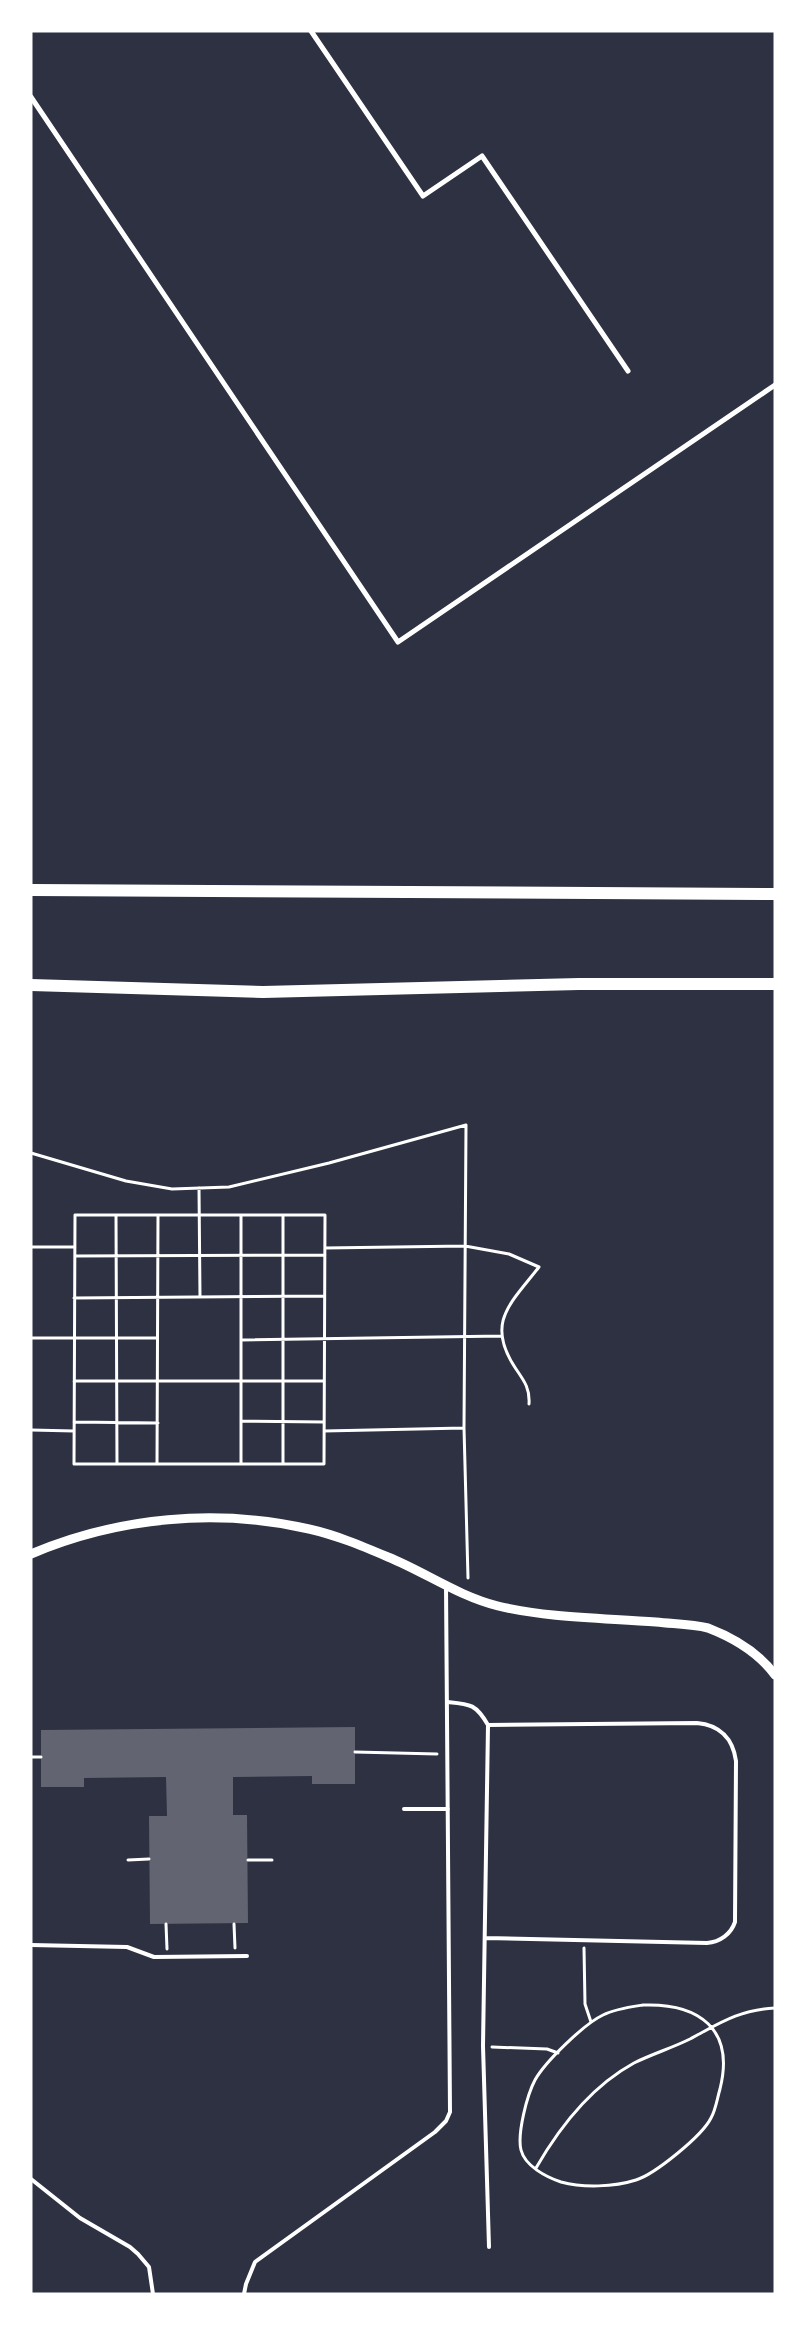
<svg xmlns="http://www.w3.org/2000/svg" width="806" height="2325" viewBox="0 0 806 2325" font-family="Ubuntu,sans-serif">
<rect width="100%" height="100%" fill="#2d3142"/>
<!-- building -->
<path fill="#626471" d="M 355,1727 L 355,1784 L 312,1784 L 312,1776 L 233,1777 L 233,1815 L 247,1815 L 248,1923 L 150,1924 L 149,1816 L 167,1816 L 166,1777 L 84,1778 L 84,1787 L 41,1787 L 41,1730 Z"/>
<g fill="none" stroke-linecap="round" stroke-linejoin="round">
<!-- path -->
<path stroke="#fff" stroke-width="3" d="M 31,1153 L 126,1181 L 172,1189 L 229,1187 L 329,1163 L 466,1125 L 464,1428 L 468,1578
M 199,1188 L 200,1297
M 75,1215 L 325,1215 L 324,1464 L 74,1464 Z
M 116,1215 L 117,1464
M 241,1215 L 241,1464
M 283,1215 L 283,1464
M 31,1247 L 75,1247
M 325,1248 L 465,1246 L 509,1254 L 539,1267 C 510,1304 485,1323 516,1369 C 525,1382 530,1389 529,1404
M 75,1256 L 325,1255
M 74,1298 L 324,1296
M 31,1338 L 157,1338
M 241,1340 L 502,1336
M 74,1381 L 324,1381
M 241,1421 L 324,1422
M 74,1422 L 158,1423
M 31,1430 L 74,1431
M 324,1431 L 464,1428
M 157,1464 L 158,1215
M 355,1752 L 437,1754
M 31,1757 L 41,1757
M 128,1860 L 149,1859
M 248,1860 L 272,1860
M 166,1924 L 167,1949
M 234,1924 L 235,1948
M 584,1948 L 585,2004 L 591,2022
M 643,2005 C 699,2003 735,2029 720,2089 C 717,2099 716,2109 711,2118 C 702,2136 655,2174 636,2180 C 614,2187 583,2188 561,2182 C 546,2177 525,2166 521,2150 C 517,2134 527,2095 535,2080 C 545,2062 584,2024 603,2015 C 615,2009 630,2007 643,2005 Z
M 492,2047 L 547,2049 L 558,2053
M 536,2168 C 559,2128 592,2086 634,2063 C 652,2054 672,2048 690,2039 C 720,2023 739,2010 775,2008"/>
<!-- service -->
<path stroke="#fff" stroke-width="4" d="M 448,1702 C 470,1704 476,1704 488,1725 L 483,2046 L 489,2247
M 404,1809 L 448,1809
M 485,1938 L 707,1943 C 720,1942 731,1934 735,1922 L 736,1761 C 733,1739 720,1725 697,1723 L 488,1725
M 31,1945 L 127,1947 L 154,1957 L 247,1956
M 31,2179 L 80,2218 L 130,2247 L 138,2254 L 149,2267 L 153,2294
M 244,2294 L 246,2284 L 255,2262 L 435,2132 L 446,2121 L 450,2112 L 446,1586"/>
<!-- minor -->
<path stroke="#fff" stroke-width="5" d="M 311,31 L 423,196 L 482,156 L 628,371
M 31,97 L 398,642 L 775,385"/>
<!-- tertiary -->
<path stroke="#fff" stroke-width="9" d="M 31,1554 C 118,1517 217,1508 309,1529 C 336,1535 362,1546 388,1557 C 425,1572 458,1596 498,1606 C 548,1618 605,1618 656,1622 C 673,1624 691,1624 708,1628 C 734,1638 758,1652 775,1675"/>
<!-- primary -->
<path stroke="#fff" stroke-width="12" d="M 31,890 L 775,894
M 31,985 L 263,992 L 579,984 L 775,984"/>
</g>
<!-- border -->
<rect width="806" height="2325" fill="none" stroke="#ffffff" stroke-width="65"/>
</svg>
